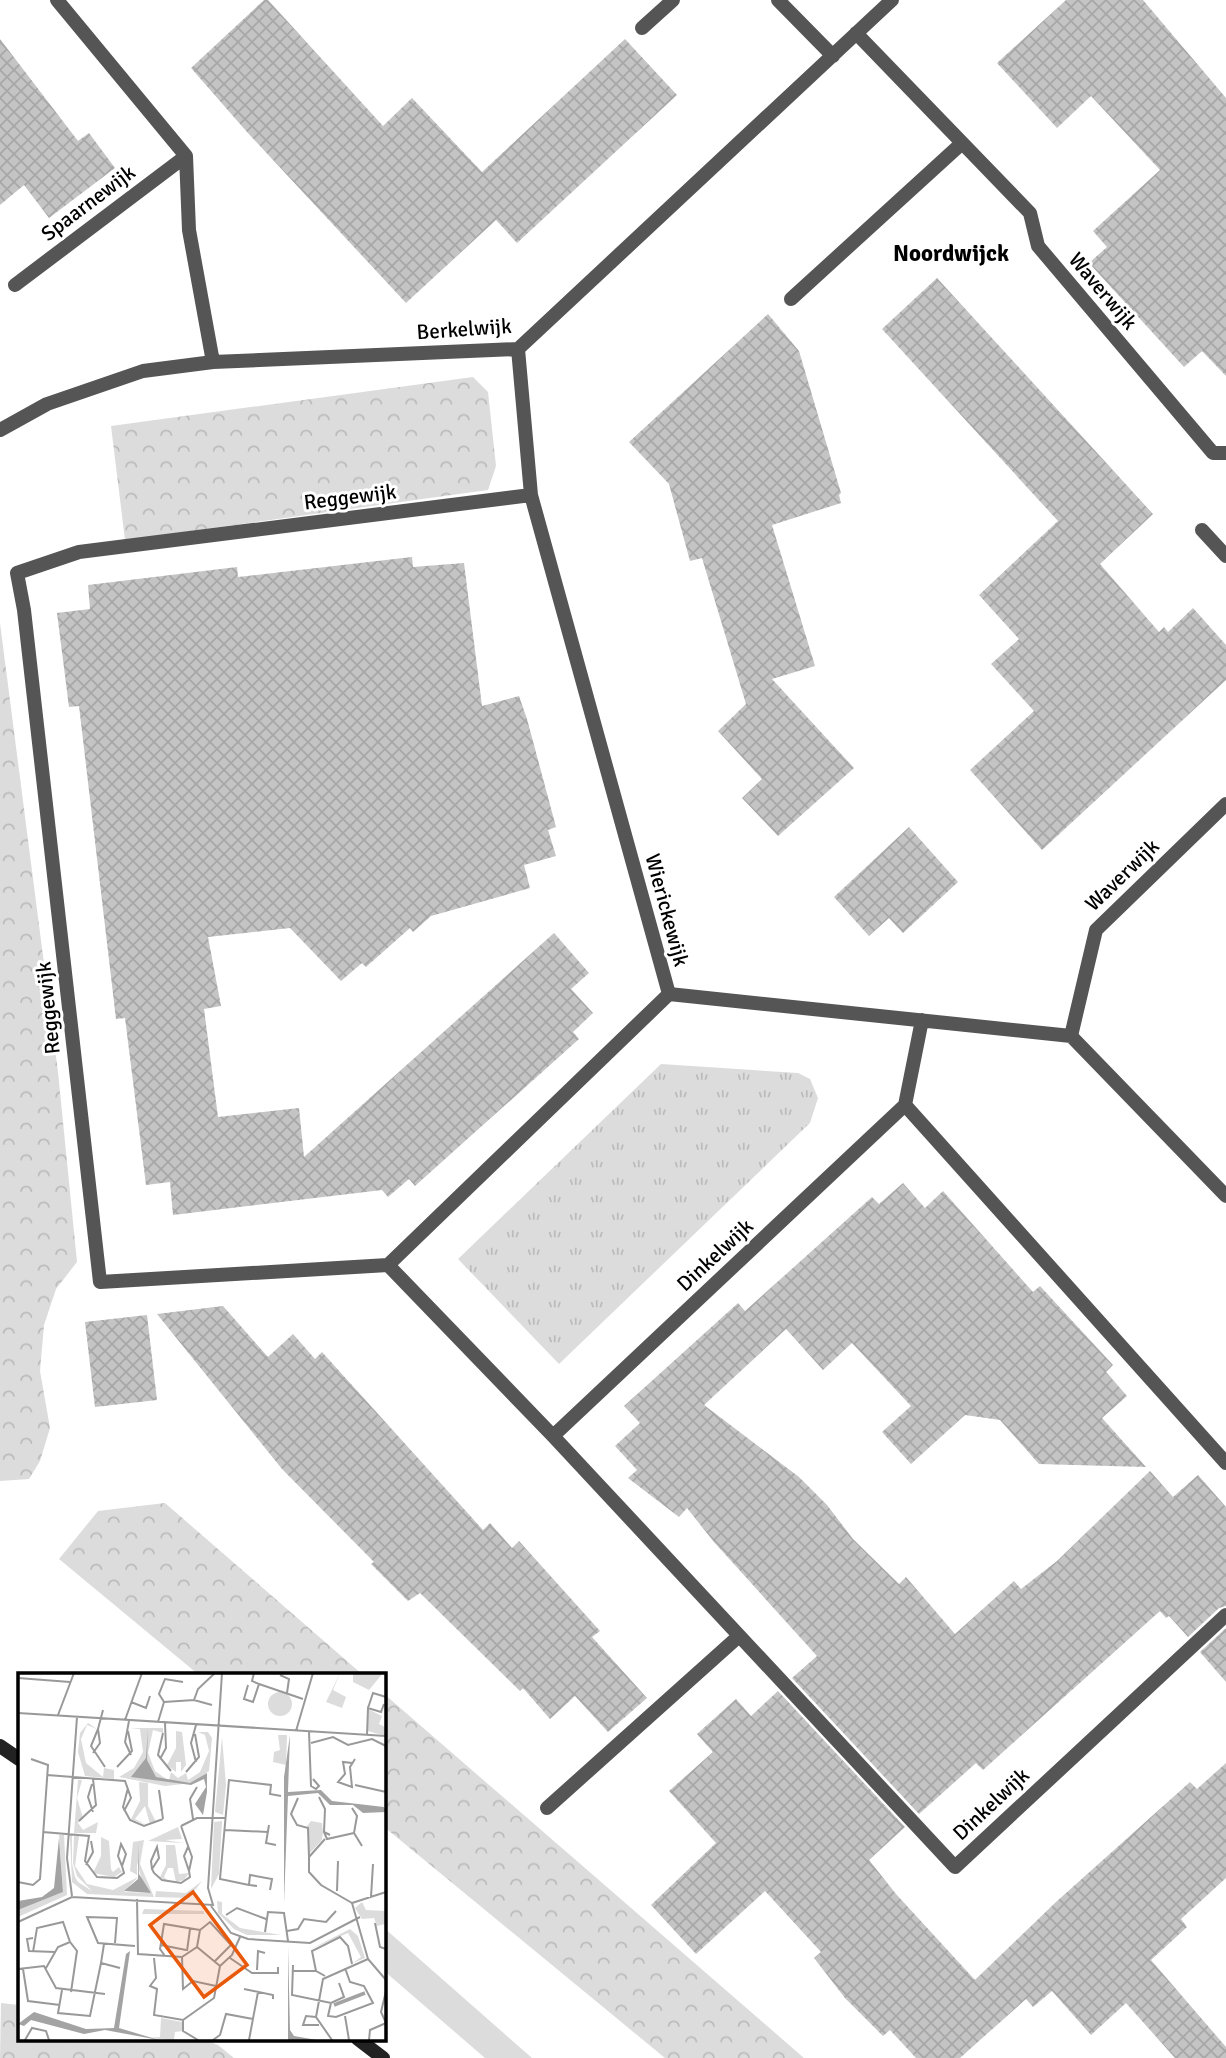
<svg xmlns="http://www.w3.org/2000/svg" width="1226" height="2058" viewBox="0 0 1226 2058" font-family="Signika,sans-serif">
<defs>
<pattern id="forest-crowns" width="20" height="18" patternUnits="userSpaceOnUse" patternTransform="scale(1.75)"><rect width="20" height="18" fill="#dcdcdc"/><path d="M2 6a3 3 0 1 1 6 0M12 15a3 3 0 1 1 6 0" fill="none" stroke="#bbb"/></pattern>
<pattern id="park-tufts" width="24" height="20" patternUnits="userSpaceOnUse" patternTransform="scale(1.75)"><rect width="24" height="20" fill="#dcdcdc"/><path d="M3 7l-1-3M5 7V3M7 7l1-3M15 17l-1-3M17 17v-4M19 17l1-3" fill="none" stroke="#bbb"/></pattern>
<pattern id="building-cross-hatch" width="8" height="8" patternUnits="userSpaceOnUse" patternTransform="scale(1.75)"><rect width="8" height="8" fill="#c4c4c4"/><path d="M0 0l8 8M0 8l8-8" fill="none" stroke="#a7a7a7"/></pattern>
</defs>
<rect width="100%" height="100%" fill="#fff"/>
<!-- green -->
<path fill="#dcdcdc" d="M 383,1927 L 532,2058 L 485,2058 L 383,1970 Z"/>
<!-- forest -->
<path fill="url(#forest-crowns)" d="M 473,377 L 488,392 L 496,466 L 488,490 L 125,540 L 111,426 Z
M 0,623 L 58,1072 L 77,1262 L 56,1289 L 44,1325 L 40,1371 L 50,1428 L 40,1461 L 29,1479 L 0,1481 Z
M 165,1503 L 363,1675 L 199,1675 L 59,1559 L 98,1511 Z
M 383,1693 L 804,2058 L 665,2058 L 383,1826 Z
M 1,2003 L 19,2005 L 19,2039 L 203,2039 L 218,2045 L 234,2058 L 0,2058 Z"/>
<!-- park -->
<path fill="url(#park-tufts)" d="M 661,1064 L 798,1073 L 810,1079 L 818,1098 L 810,1123 L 559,1364 L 458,1259 Z"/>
<!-- building -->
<path fill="url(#building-cross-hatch)" d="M 264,0 L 268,0 L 383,126 L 412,98 L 482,172 L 625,39 L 677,95 L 517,243 L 496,220 L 406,303 L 247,132 L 191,68 Z
M 1066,0 L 1143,0 L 1226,98 L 1226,376 L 1202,351 L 1184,367 L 1089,263 L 1107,247 L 1093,231 L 1160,170 L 1091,96 L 1057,128 L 997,63 Z
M 0,39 L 78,141 L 89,133 L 115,168 L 49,218 L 24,185 L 0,205 Z
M 937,278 L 1153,514 L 1100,564 L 1159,632 L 1164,627 L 1168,632 L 1193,608 L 1226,645 L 1226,680 L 1042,850 L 970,770 L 1034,711 L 991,664 L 1019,639 L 979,595 L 1058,521 L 882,329 Z
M 768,314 L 799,351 L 841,493 L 839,495 L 841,503 L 772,525 L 815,666 L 772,679 L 854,768 L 778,836 L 742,798 L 762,779 L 718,731 L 746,704 L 702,558 L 690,561 L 669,484 L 629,442 Z
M 412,557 L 413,567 L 464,563 L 482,706 L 519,696 L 527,719 L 556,827 L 548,830 L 556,856 L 524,865 L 530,888 L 431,916 L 413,932 L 410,928 L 366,967 L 362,963 L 341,981 L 290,928 L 208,937 L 221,1006 L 204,1009 L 218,1117 L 299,1108 L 304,1157 L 554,933 L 589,973 L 571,989 L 593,1013 L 573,1032 L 579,1039 L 415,1186 L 409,1179 L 388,1197 L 382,1190 L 173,1215 L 170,1182 L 146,1185 L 125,1018 L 116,1019 L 79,706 L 69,707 L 57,613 L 90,609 L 88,585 L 237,567 L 238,577 Z
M 909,827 L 958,882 L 903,933 L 889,918 L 869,936 L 834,897 Z
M 903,1183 L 925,1208 L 943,1191 L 1033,1292 L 1040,1286 L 1113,1365 L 1106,1372 L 1127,1396 L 1102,1418 L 1146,1467 L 1039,1464 L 1000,1420 L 965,1415 L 911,1464 L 882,1432 L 911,1406 L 852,1343 L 823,1370 L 786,1329 L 704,1405 L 799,1477 L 827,1505 L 853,1539 L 899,1584 L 906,1577 L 955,1634 L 1014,1581 L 1021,1589 L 1057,1561 L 1150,1471 L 1173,1497 L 1198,1475 L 1226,1507 L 1226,1606 L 1219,1608 L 1188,1637 L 1169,1616 L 1166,1618 L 1160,1611 L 983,1770 L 976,1763 L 919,1814 L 792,1678 L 817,1656 L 714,1542 L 687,1508 L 679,1517 L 628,1478 L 637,1470 L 615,1446 L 640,1423 L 624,1406 L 738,1303 L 745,1311 L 872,1197 L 879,1204 Z
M 223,1306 L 268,1357 L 293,1334 L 315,1359 L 322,1352 L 483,1530 L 490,1523 L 512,1548 L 519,1541 L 600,1631 L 592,1637 L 647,1698 L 608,1732 L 575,1696 L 550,1719 L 523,1688 L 520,1691 L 420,1593 L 408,1601 L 371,1564 L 374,1562 L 282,1469 L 157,1314 Z
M 147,1315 L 157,1400 L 95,1407 L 85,1322 Z
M 1226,1628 L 1226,1682 L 1200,1652 Z
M 778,1691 L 905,1827 L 869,1860 L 896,1894 L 975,1980 L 1056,1902 L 1190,1782 L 1197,1789 L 1226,1763 L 1226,1878 L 1181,1919 L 1187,1927 L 1151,1960 L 1226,2047 L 1226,2058 L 1175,2058 L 1126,2003 L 1091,2035 L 1052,1991 L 1033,2007 L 1026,1999 L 960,2058 L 916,2058 L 890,2030 L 883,2036 L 845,1998 L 814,1958 L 821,1952 L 765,1891 L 696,1954 L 651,1905 L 716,1843 L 669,1791 L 713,1752 L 697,1734 L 736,1699 L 751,1716 Z"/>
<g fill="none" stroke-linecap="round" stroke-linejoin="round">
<!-- minor -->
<path stroke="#555" stroke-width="14" d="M 57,0 L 186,156 L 189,230 L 213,362
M 778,0 L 833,56
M 642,28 L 673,0
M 856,33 L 1030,213 L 1038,246 L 1213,453 L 1226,453
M 15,285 L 186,156
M 791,299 L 961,144
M 518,349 L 531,495 L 669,994 L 1071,1036 L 1226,1196
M 0,430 L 47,404 L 143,371 L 213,362 L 518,349 L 892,0
M 531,495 L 79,552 L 17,573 L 24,610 L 100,1282 L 388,1265 L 669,994
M 1202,530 L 1226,556
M 1071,1036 L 1096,930 L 1226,804
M 905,1105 L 1226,1463
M 388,1265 L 553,1436 L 955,1867 L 1226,1615
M 553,1436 L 905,1105 L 922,1020
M 547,1808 L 739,1636"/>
<!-- secondary -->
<path stroke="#222" stroke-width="14" d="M 0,1746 L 19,1759
M 358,2039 L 383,2058"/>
</g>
<g text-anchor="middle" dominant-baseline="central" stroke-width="6" stroke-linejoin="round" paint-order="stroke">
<!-- street labels -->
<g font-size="21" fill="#000" stroke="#fff">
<text transform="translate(88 203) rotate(-37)">Spaarnewijk</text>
<text transform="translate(1103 291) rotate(50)">Waverwijk</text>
<text transform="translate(464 329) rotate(-4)">Berkelwijk</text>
<text transform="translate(350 497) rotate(-7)">Reggewijk</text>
<text transform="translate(1122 875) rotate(-44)">Waverwijk</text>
<text transform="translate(667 910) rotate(75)">Wierickewijk</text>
<text transform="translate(48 1008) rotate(-96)">Reggewijk</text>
<text transform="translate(715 1255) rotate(-43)">Dinkelwijk</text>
<text transform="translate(991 1804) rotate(-43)">Dinkelwijk</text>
</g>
<!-- neighbourhood labels -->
<g font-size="23" font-weight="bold" fill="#000" stroke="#fff">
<text x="951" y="253">Noordwijck</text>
</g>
</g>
<!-- overview -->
<g transform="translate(18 1673)">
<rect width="368" height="368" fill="#fff"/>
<path d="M 322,0 L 315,17 L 328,24 L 324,35 L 308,29 ZM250 31a12 12 0 1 1 24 0a12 12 0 1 1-24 0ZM 350,36 L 364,43 L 361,51 L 367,54 L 367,62 L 350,59 L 357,60 L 350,58 ZM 204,64 L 208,112 L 205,142 L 197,139 ZM 60,107 L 64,107 L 59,125 L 65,145 L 60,150 L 65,157 L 80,149 L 78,160 L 56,160 ZM 204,148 L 201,201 L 193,216 L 196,149 ZM 160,154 L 164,166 L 147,167 L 166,170 L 130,168 ZM 41,162 L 46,162 L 49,222 L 0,244 L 0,237 L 45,219 ZM 344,229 L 348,237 L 367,238 L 367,251 L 359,253 L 356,245 L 344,246 L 337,235 Z" fill="#dcdcdc"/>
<path d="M 70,50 L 79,56 L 69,52 L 63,66 L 68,90 L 85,104 L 86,95 L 96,97 L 96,106 L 67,103 L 60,79 L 62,60 ZM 112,55 L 145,55 L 145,60 L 135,57 L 130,80 L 137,98 L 151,108 L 153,99 L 160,105 L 168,100 L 170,107 L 182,99 L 191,78 L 187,62 L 180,59 L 190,59 L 194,65 L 191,98 L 174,110 L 147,113 L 101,104 L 116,95 L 125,79 L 122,56 ZM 158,58 L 164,59 L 168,92 L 163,99 L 163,89 L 158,89 L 158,99 L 149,92 L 158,75 ZM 121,109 L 130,110 L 130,133 L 138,149 L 132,151 L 127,133 L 117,146 L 129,152 L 113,146 L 122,128 ZM 52,163 L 54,163 L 54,190 L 57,204 L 60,209 L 74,218 L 59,203 L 55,190 L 56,163 L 61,163 L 57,193 L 69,211 L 95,217 L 120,204 L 106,219 L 133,220 L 124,208 L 119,189 L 119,202 L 112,198 L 115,169 L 126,167 L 122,191 L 136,224 L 69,221 L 54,209 ZM 83,164 L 91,168 L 93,196 L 95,199 L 101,194 L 104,199 L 96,204 L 75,200 L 83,183 ZM 148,172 L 157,172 L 161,201 L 171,200 L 166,207 L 158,209 L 155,195 L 150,195 L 146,204 L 151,209 L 142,204 L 148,192 ZM 184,208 L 171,225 L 137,224 L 138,218 L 168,220 ZM 199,228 L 204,229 L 204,241 L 222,255 L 263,262 L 229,262 L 216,256 L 200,240 ZM 126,236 L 186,238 L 186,241 L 124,241 ZM 332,256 L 340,263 L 347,285 L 335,290 L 343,284 L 330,260 L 293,276 Z" fill="#dcdcdc"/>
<path d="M 335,0 L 365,0 L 351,17 L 335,9 ZM 260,62 L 269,62 L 268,92 L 255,89 L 256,79 L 262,77 ZM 293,148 L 304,150 L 305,159 L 304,167 L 291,181 L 289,153 ZM 143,345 L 164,349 L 165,358 L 157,359 L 156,367 L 129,365 L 142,364 Z" fill="#dcdcdc"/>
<path d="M 130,56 L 129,87 L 138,104 L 172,110 L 189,100 L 189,119 L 185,142 L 177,131 L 188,114 L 186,106 L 173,112 L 113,104 L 128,85 ZM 272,62 L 270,119 L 303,117 L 314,128 L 366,134 L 368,139 L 345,140 L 335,132 L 312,132 L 300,120 L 270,123 L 266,230 L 266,104 ZM 41,165 L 45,219 L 0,237 L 0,228 L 24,224 L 36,215 ZM 121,170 L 121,201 L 133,220 L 106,218 L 120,206 ZM 270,273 L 272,357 L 276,363 L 299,367 L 270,367 ZM 112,278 L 101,355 L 141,367 L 87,357 L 66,361 L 13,347 L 6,353 L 0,351 L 16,339 L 68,356 L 96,355 L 108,281 Z" fill="#a3a3a3"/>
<path fill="none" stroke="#a3a3a3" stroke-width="3.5" d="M 316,332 L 347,320"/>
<path fill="none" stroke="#999" stroke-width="2" d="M 262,2 L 271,6 L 269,20M 0,5 L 52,9M 241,11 L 285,26M 230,12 L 226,26 L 235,29 L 241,11 L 234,8 L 236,0M 176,27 L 180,16 L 197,0M 113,29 L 128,35 L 132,23M 146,29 L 176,27 L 194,32M 350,35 L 355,20 L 368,24M 0,40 L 368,63M 40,42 L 56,0M 107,47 L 124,0M 111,48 L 107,69 L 113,82M 140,49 L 146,29 L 141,21 L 147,6 L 165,9M 178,52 L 173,70 L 178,89M 80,56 L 73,73 L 87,94M 278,58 L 295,0M 291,59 L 293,113 L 298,116 L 301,113 L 295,106M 145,60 L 140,82 L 153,98M 349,62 L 350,35 L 363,39 L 366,31M 293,70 L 315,64 L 330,72 L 354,66 L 368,73M 75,80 L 82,70 L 80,56 L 85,37M 142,86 L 148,75 L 147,50M 334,90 L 325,89 L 327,101 L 320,109 L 334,114 L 332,94 L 337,86M 99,94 L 114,78 L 110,58M 168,99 L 181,84 L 177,61M 29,102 L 107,108 L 113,125 L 106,138M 74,111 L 70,124 L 75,139M 337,112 L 368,119M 110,115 L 105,134 L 112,147 L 126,153 L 145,146M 301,124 L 307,136 L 306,159 L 312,162M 280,125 L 273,141 L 279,152 L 290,155 L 291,184M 334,135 L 339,143 L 336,160 L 344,173M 144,138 L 141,117 L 145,146M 175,146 L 172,126 L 179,114M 61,148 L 78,132 L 75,106M 251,152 L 248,170 L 258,172M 163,153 L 174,184 L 171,198 L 166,183 L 170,174M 163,153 L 179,145 L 207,145M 207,157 L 250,159M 25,159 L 71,163 L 67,188 L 79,204 L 99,205 L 106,200 L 104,193M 306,159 L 309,166 L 336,160M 307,166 L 291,184 L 291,199 L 303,212 L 334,230M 103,171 L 108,181 L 104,193 L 100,183 ZM 68,192 L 75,179 L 73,168M 134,196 L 141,185 L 139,174 L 133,188 L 134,196 L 136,200 L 144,207 L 163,210 L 172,204 L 171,198M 0,209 L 15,212 L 22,206 L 30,92 L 13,86M 231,212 L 202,206 L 211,107 L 253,112 L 252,121 L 263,123M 239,213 L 231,212 L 232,202 L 254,206 L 252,217M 319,218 L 320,188M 54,223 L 49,185 L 59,44M 353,224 L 355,191M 119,226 L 120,281 L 164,284 L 179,274 L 202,293M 334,230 L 350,286 L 368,307M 334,230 L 368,219M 193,233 L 213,260 L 230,266 L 292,270 L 342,244M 208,242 L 219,235 L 248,246M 0,249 L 54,224 L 195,232 L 190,215 L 204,0M 357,250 L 362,274 L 368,276M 269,258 L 280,256 L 286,246 L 308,249 L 318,238M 247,259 L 250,239 L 266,240 L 270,268M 15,265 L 9,266 L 11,278 L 37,279M 97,270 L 99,245 L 69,244 L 80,270 L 117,273M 86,271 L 83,290 L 102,295M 143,272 L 168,277M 179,274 L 182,257 L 192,249 L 213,272 L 197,288M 169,278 L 172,256M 15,279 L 19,255 L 45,249 L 52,269M 147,283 L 142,276 L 146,251 L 182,257M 164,284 L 165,316 L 175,308 L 198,313M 136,285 L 138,305 L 132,313 L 139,316 L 136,342 L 165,347 L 196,325 L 202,293 L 214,282 L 222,264M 212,285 L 234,300 L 260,300 L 260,294M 275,292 L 274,322 L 313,330 L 326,324 L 321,310M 28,295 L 40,274 L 52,269 L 59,278 L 53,319M 0,296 L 26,293 L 38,315 L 87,321M 5,296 L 10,328 L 42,332M 239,297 L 240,278 L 247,280M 274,298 L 298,298 L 307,303M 298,298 L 294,278 L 322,264 L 330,273 L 334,291M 226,316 L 255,322 L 255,326M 44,317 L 40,340 L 72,343 L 83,290M 368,318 L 363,339 L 368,350M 313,330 L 310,343 L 318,344 L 355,330 L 346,313 L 332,309 L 327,295M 327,343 L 331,367M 298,344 L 288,343 L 285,352 L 301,352M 165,347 L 165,358 L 180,367M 7,367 L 14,355 L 28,358 L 31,367M 195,367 L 202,362 L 208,341 L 235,346M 231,367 L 240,319M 314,367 L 298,344 L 305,306 L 350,286M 351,367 L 352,357 L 368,350"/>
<path fill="#e8590c" fill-opacity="0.15" stroke="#e8590c" stroke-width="3.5" d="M 175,219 L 229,292 L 186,324 L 132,252 Z"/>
<rect width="368" height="368" fill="none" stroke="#000" stroke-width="3.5"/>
</g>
</svg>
